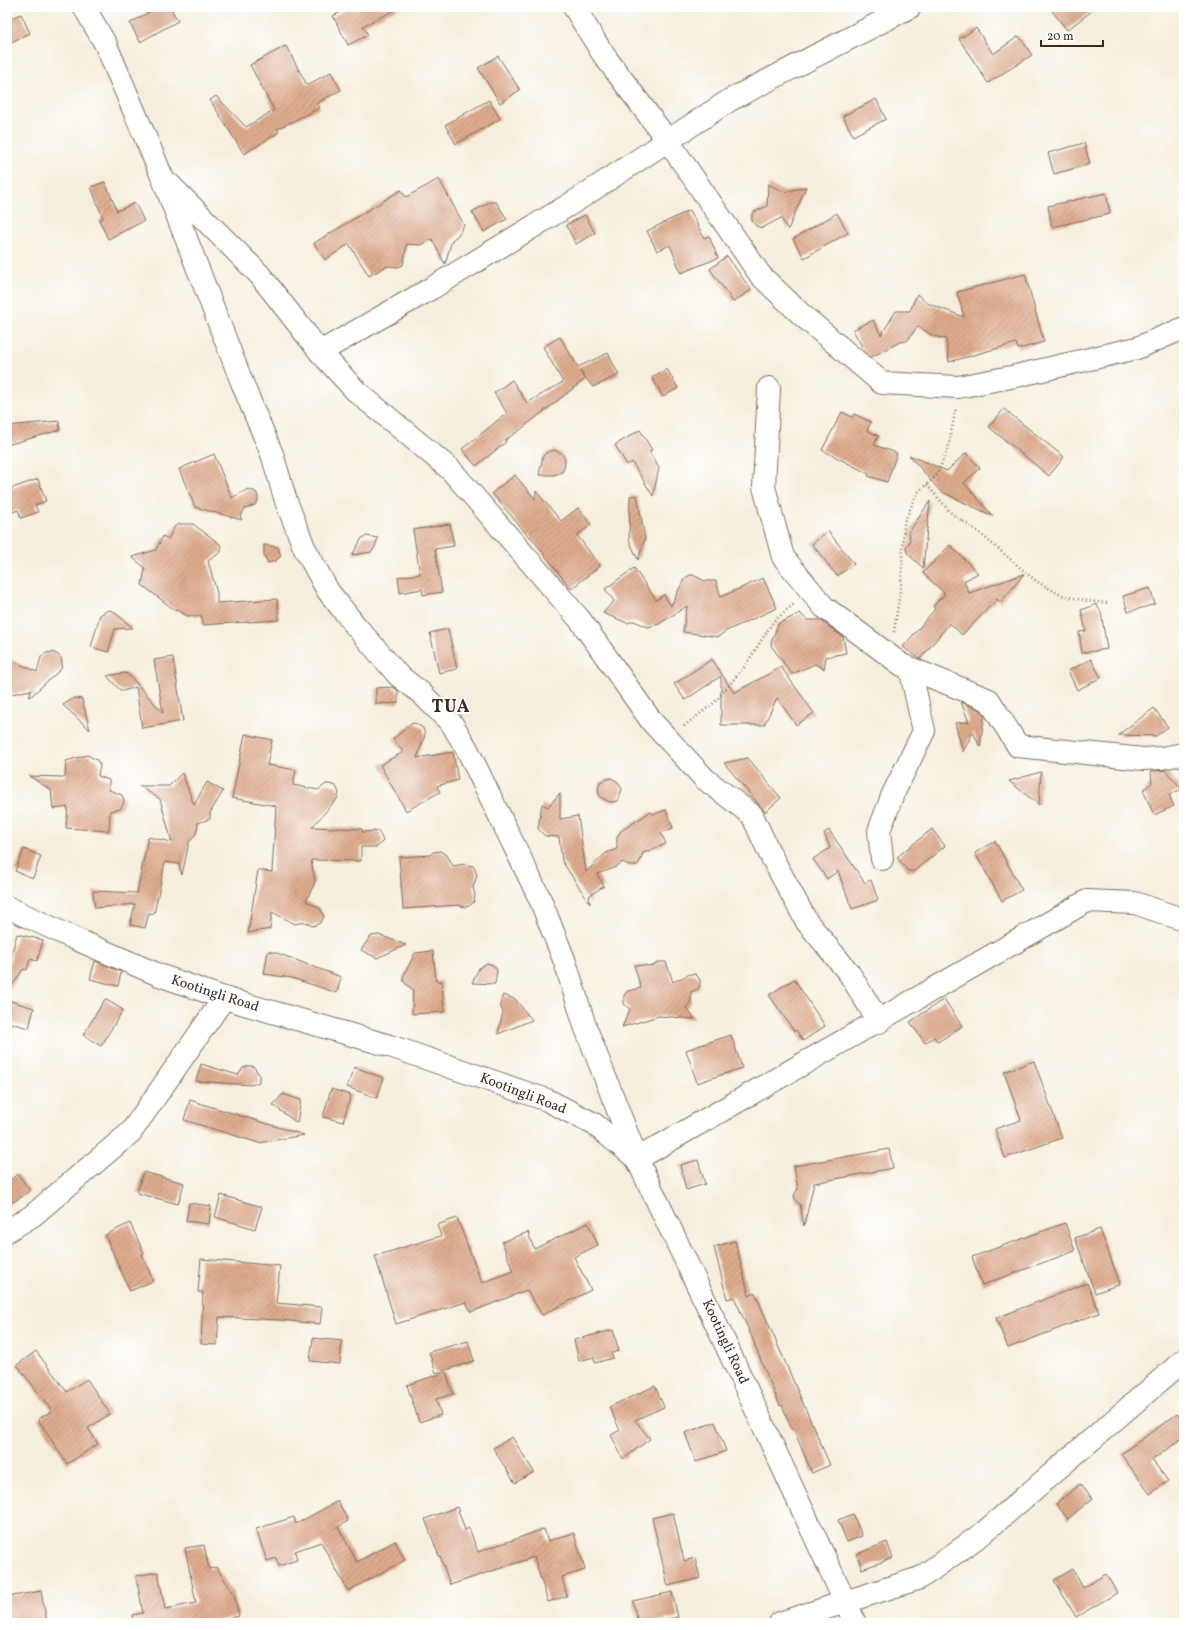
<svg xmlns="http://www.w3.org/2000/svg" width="1191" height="1630" viewBox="0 0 1191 1630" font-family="Vollkorn,serif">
<defs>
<pattern id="building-hatch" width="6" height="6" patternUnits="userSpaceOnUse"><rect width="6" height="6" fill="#deaa8c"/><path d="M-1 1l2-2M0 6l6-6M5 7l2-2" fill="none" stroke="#b58b72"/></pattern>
</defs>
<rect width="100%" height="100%" fill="#fff"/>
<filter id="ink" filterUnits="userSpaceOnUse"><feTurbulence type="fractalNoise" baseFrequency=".025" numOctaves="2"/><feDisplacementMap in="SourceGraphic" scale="8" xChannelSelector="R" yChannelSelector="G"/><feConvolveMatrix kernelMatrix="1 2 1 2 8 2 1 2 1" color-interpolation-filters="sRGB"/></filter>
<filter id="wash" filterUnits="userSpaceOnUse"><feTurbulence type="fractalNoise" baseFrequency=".012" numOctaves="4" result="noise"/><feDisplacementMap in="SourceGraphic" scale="16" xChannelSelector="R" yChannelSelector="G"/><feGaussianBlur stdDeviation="0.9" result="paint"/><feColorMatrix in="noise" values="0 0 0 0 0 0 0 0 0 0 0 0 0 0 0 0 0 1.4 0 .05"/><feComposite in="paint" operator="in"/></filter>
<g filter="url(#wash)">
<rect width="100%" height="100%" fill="#f6eedd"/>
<g id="blocks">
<!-- building -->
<path fill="url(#building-hatch)" d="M 158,7 L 170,7 L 178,21 L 140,42 L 130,23 Z
M 351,7 L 401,7 L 363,26 L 368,35 L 348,45 L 333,16 Z
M 1049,7 L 1097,7 L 1067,30 Z
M 21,14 L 30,33 L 7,44 L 7,20 Z
M 976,28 L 993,54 L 1019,36 L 1032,55 L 988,83 L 959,39 Z
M 286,46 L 307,85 L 331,72 L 341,90 L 317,103 L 320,108 L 277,129 L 279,132 L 244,154 L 210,100 L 216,96 L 246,127 L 274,110 L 250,65 Z
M 498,56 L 520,90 L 500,103 L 478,68 Z
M 876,99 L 886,119 L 853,136 L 843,116 Z
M 489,100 L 500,119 L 456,144 L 445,125 Z
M 1084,143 L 1090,164 L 1054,174 L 1048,153 Z
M 439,179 L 464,225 L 458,235 L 452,240 L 445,264 L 432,239 L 420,245 L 407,244 L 403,265 L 398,267 L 387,266 L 369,276 L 349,244 L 325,260 L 314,243 L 401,190 L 406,197 Z
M 105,182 L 117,211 L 135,203 L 144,221 L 108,239 L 99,220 L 103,218 L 91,187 Z
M 768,184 L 785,192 L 806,187 L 788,230 L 781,218 L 762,228 L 756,226 L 752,221 L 752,215 L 754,212 L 767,206 Z
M 1106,193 L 1110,214 L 1052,227 L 1048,206 Z
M 490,202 L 496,202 L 507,219 L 484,232 L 472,212 Z
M 690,210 L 704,238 L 709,236 L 718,258 L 681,273 L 670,245 L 657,251 L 647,231 Z
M 837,213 L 848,233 L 804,258 L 793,239 Z
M 585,215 L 595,233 L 576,244 L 566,225 Z
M 727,256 L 751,290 L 733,302 L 710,269 Z
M 1025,274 L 1044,342 L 1018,349 L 1016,343 L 949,362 L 946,339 L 933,336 L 918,326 L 907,341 L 900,342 L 871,357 L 865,352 L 853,330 L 873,320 L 881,335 L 896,311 L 910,311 L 917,294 L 927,303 L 964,317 L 957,292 Z
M 560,337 L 578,367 L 608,353 L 619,375 L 593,387 L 580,371 L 585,379 L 520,430 L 505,440 L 506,442 L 476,466 L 462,449 L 507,413 L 494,393 L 512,380 L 527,403 L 563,382 L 543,347 Z
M 667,369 L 678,388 L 663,397 L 652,377 Z
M 1004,409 L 1064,457 L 1049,476 L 989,427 Z
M 842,412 L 852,417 L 854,414 L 871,422 L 867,430 L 878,436 L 874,445 L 897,453 L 887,482 L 868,476 L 869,474 L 822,450 Z
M 59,421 L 60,430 L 7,445 L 7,426 Z
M 640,430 L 652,450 L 649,451 L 659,468 L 653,496 L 632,462 L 627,465 L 615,445 Z
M 554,450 L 561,453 L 564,457 L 565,461 L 564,468 L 562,472 L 554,475 L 539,475 L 543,456 L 546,453 Z
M 966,453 L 980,468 L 964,483 L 993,516 L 940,491 L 909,455 L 947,471 Z
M 214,454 L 232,498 L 248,489 L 256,492 L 258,496 L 258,501 L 255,505 L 245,509 L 240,516 L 242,520 L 195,507 L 179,469 Z
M 515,475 L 535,499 L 536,491 L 561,521 L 578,508 L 591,525 L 577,535 L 600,566 L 571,589 L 530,536 L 529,537 L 492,493 Z
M 38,479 L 46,501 L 35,505 L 38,512 L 21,518 L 18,510 L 7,514 L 7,490 Z
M 637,495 L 645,538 L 638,560 L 629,540 L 630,496 Z
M 930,501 L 923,568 L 907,553 L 906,548 L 910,541 L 909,532 Z
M 179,524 L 193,524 L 220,544 L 221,547 L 221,552 L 208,561 L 217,593 L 217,603 L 277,599 L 279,620 L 202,625 L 202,616 L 188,616 L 177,610 L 176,611 L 142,585 L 145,568 L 132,557 L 156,550 L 163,536 L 168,539 L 175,526 Z
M 450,524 L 454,546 L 435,549 L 442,592 L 423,595 L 422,589 L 400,593 L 398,577 L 420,574 L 413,530 Z
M 828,531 L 854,564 L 837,576 L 812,544 Z
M 366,536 L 378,538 L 374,549 L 371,552 L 352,555 L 362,538 Z
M 264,545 L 278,547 L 281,556 L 275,561 L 268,563 L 264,556 Z
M 950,545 L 978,573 L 964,581 L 969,593 L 1024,574 L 1000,603 L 997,599 L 962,635 L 950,623 L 920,659 L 903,647 L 935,609 L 933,606 L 945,594 L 923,573 Z
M 634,568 L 656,600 L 664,595 L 671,606 L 684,579 L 690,575 L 693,575 L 705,581 L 716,581 L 721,597 L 763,578 L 777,608 L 726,631 L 718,637 L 683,632 L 687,606 L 659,624 L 648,627 L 634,621 L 627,623 L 603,613 L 614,601 L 605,589 Z
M 1150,588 L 1155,604 L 1128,612 L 1123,596 Z
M 1096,604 L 1101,612 L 1107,649 L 1082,653 L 1079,632 L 1086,631 L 1081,610 L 1090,607 Z
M 108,610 L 113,611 L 133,628 L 115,629 L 108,652 L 91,647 L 100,615 Z
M 800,613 L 807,620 L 820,620 L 843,637 L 846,653 L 826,657 L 824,669 L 815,664 L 792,674 L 772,647 L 771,643 L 778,624 Z
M 448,629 L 457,669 L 439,673 L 430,633 Z
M 52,652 L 57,654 L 61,658 L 62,664 L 61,669 L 29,698 L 31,690 L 7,695 L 7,658 L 37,672 L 41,657 L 46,653 Z
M 173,657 L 183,721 L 142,728 L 136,687 L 123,691 L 119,689 L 107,676 L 124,673 L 128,674 L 163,713 L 154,660 Z
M 712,659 L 734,693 L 781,667 L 814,713 L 796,725 L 777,698 L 764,725 L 721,725 L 721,676 L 685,700 L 674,684 Z
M 1091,659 L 1101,678 L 1077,690 L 1068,671 Z
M 393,687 L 398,691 L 398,703 L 376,704 L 376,688 Z
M 74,698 L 82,699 L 90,730 L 63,705 Z
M 961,702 L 981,710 L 984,716 L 980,747 L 973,732 L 963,752 L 955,723 L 969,722 Z
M 1154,708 L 1168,727 L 1156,736 L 1118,735 Z
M 415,723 L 423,728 L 425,735 L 417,758 L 453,752 L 458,780 L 437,786 L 440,792 L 406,811 L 380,765 L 403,752 L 393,739 L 411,724 Z
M 245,734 L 272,740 L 267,765 L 296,770 L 293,785 L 318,790 L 326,784 L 329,784 L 336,786 L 339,793 L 337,799 L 312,827 L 362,829 L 362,832 L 379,831 L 383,841 L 377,847 L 361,847 L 361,861 L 311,860 L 315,882 L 306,901 L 320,908 L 324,917 L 320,923 L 316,925 L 312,926 L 305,922 L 295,924 L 272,912 L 270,929 L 248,933 L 258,870 L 272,872 L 276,806 L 232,798 Z
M 87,755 L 97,760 L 100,765 L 98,776 L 109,780 L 109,790 L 122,795 L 124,800 L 123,805 L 120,809 L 110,811 L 109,831 L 66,828 L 68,807 L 53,809 L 51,790 L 29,776 L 65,777 L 66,761 Z
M 748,758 L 781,798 L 765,812 L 724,763 Z
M 1165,770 L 1182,789 L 1169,795 L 1174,806 L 1154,815 L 1143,790 L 1152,783 L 1151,771 Z
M 1041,772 L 1039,805 L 1009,781 Z
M 182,773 L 194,805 L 207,782 L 223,791 L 210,813 L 210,819 L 198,823 L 196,834 L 189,842 L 182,875 L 179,864 L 165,862 L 154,914 L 149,913 L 145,928 L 130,925 L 135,904 L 95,908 L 93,891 L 137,893 L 148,837 L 172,842 L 160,799 L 139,786 L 169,786 Z
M 611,778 L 618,782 L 622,789 L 618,801 L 610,802 L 600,797 L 598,790 L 600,782 L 607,779 Z
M 560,793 L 560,819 L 578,816 L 586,872 L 606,853 L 617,849 L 617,837 L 621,831 L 650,812 L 654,814 L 666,810 L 673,828 L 661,833 L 666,844 L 643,853 L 639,863 L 635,866 L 630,866 L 623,862 L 614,868 L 597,874 L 604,886 L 589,896 L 590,904 L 562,861 L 559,837 L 545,836 L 538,829 L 542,804 L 548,807 Z
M 932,829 L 945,846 L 914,871 L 908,871 L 897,857 Z
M 829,830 L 865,883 L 871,880 L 878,900 L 852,909 L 838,871 L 827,879 L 813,859 L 830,848 L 824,833 Z
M 995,841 L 1022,890 L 1002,901 L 975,853 Z
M 24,849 L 41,856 L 33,878 L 15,871 Z
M 440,851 L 447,855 L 453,866 L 465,864 L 473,866 L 475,869 L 477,876 L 473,887 L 475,895 L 474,902 L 469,906 L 465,907 L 458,905 L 403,909 L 399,857 L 430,855 L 433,852 Z
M 17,934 L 43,940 L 37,961 L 30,959 L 27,970 L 23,969 L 7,994 L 7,972 Z
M 379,935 L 406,945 L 377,958 L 361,950 L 371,936 Z
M 268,951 L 277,953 L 341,977 L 337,993 L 292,978 L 264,974 Z
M 433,951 L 436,981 L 442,981 L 444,1012 L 412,1014 L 413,990 L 404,982 L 403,977 L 415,953 Z
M 95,961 L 121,972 L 118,986 L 90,979 Z
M 658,962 L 666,962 L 673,982 L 690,974 L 695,974 L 698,977 L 700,980 L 700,985 L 698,989 L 691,992 L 691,1002 L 686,1008 L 695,1019 L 659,1016 L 622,1027 L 630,1009 L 624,1004 L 624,995 L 628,991 L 641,988 L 634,965 L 653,966 Z
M 487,963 L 493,965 L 497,970 L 495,984 L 472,983 L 479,968 Z
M 794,979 L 825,1026 L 803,1041 L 796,1030 L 794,1031 L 769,995 Z
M 503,995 L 515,999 L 532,1020 L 498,1034 L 503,1012 L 500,1005 Z
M 105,999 L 123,1010 L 101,1046 L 83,1035 Z
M 944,999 L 962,1026 L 938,1042 L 934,1037 L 925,1043 L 910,1022 Z
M 7,1000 L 34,1008 L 29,1028 L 7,1022 Z
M 731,1035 L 742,1068 L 697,1083 L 686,1050 Z
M 1034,1061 L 1062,1138 L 1005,1158 L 995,1129 L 1021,1120 L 1004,1072 Z
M 201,1064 L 238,1075 L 243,1068 L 248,1066 L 253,1066 L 259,1074 L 259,1082 L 251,1085 L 196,1081 Z
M 354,1067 L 384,1078 L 377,1098 L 347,1087 Z
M 331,1089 L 351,1095 L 343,1122 L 323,1117 Z
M 283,1094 L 301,1100 L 297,1123 L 273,1105 Z
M 190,1100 L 202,1104 L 304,1135 L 259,1143 L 184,1120 Z
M 889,1149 L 893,1168 L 814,1183 L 804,1226 L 800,1204 L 796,1201 L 794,1197 L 795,1193 L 798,1189 L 794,1166 Z
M 698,1160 L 705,1184 L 686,1190 L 680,1165 Z
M 143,1172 L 184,1183 L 178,1204 L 137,1193 Z
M 18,1174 L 30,1191 L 7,1206 L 7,1182 Z
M 221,1195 L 262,1207 L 255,1229 L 215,1217 Z
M 189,1203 L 211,1206 L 209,1224 L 186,1221 Z
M 457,1218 L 482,1283 L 513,1271 L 502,1242 L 528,1232 L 534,1249 L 588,1223 L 598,1245 L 574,1257 L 591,1290 L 542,1315 L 527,1290 L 471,1312 L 466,1302 L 396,1324 L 375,1256 L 441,1236 L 437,1225 Z
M 130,1223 L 144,1253 L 142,1254 L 153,1281 L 130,1291 L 105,1235 Z
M 1065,1223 L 1075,1251 L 982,1285 L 972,1257 Z
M 1100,1229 L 1120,1284 L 1095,1293 L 1075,1238 Z
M 735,1241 L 749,1296 L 755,1293 L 830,1465 L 812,1473 L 793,1428 L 791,1428 L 782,1405 L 780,1406 L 754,1344 L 755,1344 L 734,1297 L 727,1299 L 714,1247 Z
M 201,1259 L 280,1266 L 276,1303 L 322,1307 L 320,1324 L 280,1320 L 219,1317 L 217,1345 L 201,1344 L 203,1292 L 198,1292 Z
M 1087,1283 L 1099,1313 L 1008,1348 L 996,1318 Z
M 613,1330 L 619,1351 L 611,1353 L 613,1358 L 595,1363 L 594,1357 L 579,1361 L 574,1340 Z
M 313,1338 L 342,1341 L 340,1364 L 310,1361 Z
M 468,1341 L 474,1361 L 436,1373 L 429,1352 Z
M 36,1351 L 67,1392 L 87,1379 L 110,1414 L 88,1428 L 98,1444 L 67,1464 L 38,1419 L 52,1411 L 17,1365 Z
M 446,1372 L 453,1394 L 436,1399 L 441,1415 L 419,1422 L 407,1385 Z
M 655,1386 L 664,1407 L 635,1420 L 650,1439 L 623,1459 L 611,1435 L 620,1430 L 609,1407 Z
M 1177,1414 L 1184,1423 L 1184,1437 L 1152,1460 L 1168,1481 L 1150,1494 L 1121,1454 Z
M 715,1422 L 726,1451 L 696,1462 L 685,1433 Z
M 512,1437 L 534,1472 L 515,1483 L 493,1448 Z
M 1080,1484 L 1093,1498 L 1068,1519 L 1056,1504 Z
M 338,1501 L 348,1521 L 338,1527 L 357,1562 L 395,1541 L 405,1560 L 348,1591 L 321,1542 L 295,1551 L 297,1560 L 279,1566 L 276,1558 L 267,1561 L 256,1529 L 294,1517 L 296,1524 Z
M 457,1507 L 465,1530 L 469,1528 L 478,1552 L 544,1529 L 548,1541 L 574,1533 L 585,1570 L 562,1577 L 567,1596 L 548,1602 L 534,1557 L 450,1585 L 440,1556 L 439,1556 L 425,1519 Z
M 673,1513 L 684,1561 L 695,1558 L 700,1578 L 668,1586 L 652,1518 Z
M 853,1514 L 862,1536 L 847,1542 L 838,1520 Z
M 887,1542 L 893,1558 L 862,1569 L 857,1554 Z
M 204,1545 L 209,1569 L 216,1567 L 234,1594 L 239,1616 L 204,1623 L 133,1623 L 132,1615 L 143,1613 L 136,1576 L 158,1572 L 165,1609 L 196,1603 L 185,1548 Z
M 1073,1569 L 1083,1588 L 1106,1574 L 1117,1593 L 1076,1617 L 1054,1580 Z
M 41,1591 L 47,1623 L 7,1623 L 7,1597 Z
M 672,1592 L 678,1617 L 649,1623 L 638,1623 L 633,1601 Z"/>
</g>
</g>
<g filter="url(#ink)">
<use href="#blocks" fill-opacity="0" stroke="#7c6f61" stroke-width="1"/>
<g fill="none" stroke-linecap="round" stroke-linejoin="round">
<!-- street casing -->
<g stroke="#7c6f61" stroke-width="24">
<path id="street" d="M 84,7 L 106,45 L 163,179 L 245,390 L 272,454 L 286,501 L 304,547 L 328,591 L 355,625 L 398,675 L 421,693 L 452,724 L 467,749 L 540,899 L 565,962 L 585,1026 L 637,1159 L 1087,901 L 1135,903 L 1184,920
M 574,7 L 603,54 L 668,141 L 761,276 L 802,315 L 882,383 L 958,387 L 1016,376 L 1137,348 L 1184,328
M 170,185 L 259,274 L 320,352 L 356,391 L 451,470 L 581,621 L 652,722 L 705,779 L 752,815 L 770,854 L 807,922 L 849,973 L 879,1022
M 320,352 L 432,288 L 577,200 L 730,100 L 910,7
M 769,388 L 764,487 L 783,557 L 824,607 L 902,665 L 989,700 L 1018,746 L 1143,759 L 1161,758 L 1183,754
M 882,859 L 879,831 L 893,794 L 924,731 L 910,668
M 7,1231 L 32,1216 L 131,1132 L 224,998
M 780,1623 L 920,1578 L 982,1534 L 1184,1360"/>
</g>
<!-- secondary casing -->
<g stroke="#7c6f61" stroke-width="24">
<path id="secondary" d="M 7,907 L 71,937 L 159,975 L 224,998 L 390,1046 L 547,1100 L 594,1124 L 637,1159 L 718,1328 L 855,1623"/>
</g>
<!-- path -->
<path stroke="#7c6f61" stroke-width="2.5" stroke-dasharray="1 3" stroke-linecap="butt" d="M 927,485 L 952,514 L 976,530 L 1036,581 L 1061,595 L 1087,601 L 1107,603
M 894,632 L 901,585 L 904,522 L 918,492 L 937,475 L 948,448 L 956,408
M 684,726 L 714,703 L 745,666 L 773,622 L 795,603"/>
<!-- street -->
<use href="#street" stroke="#fff" stroke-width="22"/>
<!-- secondary -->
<use href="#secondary" stroke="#fff" stroke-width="22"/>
</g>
</g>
<g text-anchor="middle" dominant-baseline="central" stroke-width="4" stroke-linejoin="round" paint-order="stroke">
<!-- street labels -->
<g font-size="14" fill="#3b2a1e" stroke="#fff">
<text transform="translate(215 994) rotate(18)">Kootingli Road</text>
<text transform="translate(523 1094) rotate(21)">Kootingli Road</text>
<text transform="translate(725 1342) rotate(65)">Kootingli Road</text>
</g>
<!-- district labels -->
<g font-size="18" font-weight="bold" letter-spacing="1" fill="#3b2a1e" stroke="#fff">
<text x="451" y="707">TUA</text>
</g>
</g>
<!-- margin -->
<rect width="1191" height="1630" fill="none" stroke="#fff" stroke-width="24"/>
<!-- scale -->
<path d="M1041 40v6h62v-6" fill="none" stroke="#3b2a1e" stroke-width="2"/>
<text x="1047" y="40" font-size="12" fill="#3b2a1e" stroke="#ffffff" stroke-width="3" paint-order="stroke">20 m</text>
</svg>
